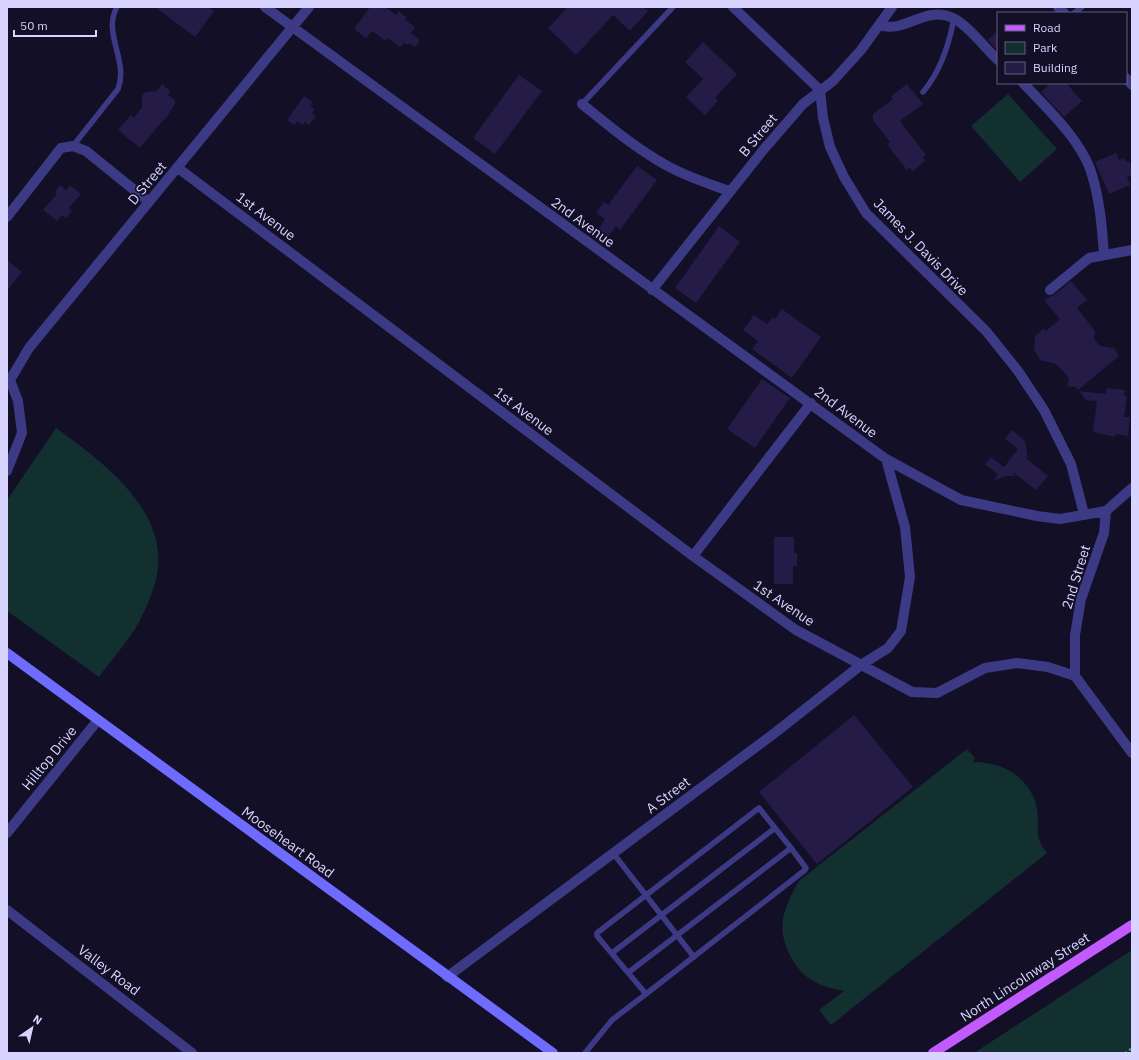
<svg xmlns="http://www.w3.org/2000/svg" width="1139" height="1060" viewBox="0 0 1139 1060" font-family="'IBM Plex Sans',sans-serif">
<rect width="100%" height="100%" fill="#130f26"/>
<!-- green -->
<path fill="#12302f" d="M 1008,94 L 1057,149 L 1020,182 L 971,126 Z
M 56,428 C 102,461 169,510 157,575 C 155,587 147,607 141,618 C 133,636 111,660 99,677 L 7,611 L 7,500 Z
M 967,749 L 975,758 L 973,762 C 1003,762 1031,777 1037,809 C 1040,829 1033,836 1047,853 L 831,1025 L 819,1010 L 844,991 C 834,989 824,987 815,982 C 795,972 779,942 783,919 C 786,905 792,892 800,880 Z
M 1132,950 L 1132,1053 L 974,1053 Z"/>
<!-- building -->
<path fill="#241b47" d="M 155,7 L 208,7 L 214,11 L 195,37 Z
M 370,7 L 385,7 L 396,15 L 399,11 L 407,18 L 405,20 L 415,27 L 411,33 L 420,40 L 415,47 L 409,43 L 407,45 L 404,43 L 400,47 L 388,38 L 386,41 L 372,31 L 366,38 L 354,29 Z
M 568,7 L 643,7 L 648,11 L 630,31 L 613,15 L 576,55 L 548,28 Z
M 998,31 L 998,51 L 988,40 Z
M 703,42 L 737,74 L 715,98 L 718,101 L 705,115 L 686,97 L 703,79 L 685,62 Z
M 519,75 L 542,91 L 495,154 L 473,138 Z
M 1051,83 L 1066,83 L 1082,101 L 1064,117 L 1041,92 Z
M 162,84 L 171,92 L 168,95 L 175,100 L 175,104 L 165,120 L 164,119 L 140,148 L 118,130 L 131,115 L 134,118 L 142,107 L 142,96 L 145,92 L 157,91 Z
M 907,84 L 923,104 L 900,121 L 926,155 L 923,157 L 925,161 L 913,171 L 910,168 L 907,170 L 892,151 L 887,144 L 890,142 L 873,120 L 873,114 L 893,99 L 891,96 Z
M 304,96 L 313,102 L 310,106 L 315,109 L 312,113 L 316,116 L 309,125 L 305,122 L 303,125 L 297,121 L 294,125 L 287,120 Z
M 1116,153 L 1119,160 L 1124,158 L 1126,162 L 1129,161 L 1132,167 L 1132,175 L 1127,177 L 1130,185 L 1109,194 L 1095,162 Z
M 637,166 L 657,180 L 620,230 L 616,226 L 608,237 L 598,230 L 605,219 L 596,213 L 604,202 L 608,205 Z
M 60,185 L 66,190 L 70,185 L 81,194 L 69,208 L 72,211 L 66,218 L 62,215 L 57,221 L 43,210 L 57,194 L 55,192 Z
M 719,226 L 740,242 L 696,303 L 675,288 Z
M 7,260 L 22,272 L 7,291 Z
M 1071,281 L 1087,300 L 1077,308 L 1095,331 L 1094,339 L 1100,346 L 1114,348 L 1119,356 L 1078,390 L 1076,387 L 1067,386 L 1069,378 L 1056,364 L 1040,360 L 1034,350 L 1035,336 L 1044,328 L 1046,331 L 1060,319 L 1044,300 L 1054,295 Z
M 782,309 L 821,337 L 792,378 L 752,349 L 758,341 L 743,330 L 754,315 L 767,324 L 773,317 L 775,319 Z
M 762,379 L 790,398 L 755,448 L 727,429 Z
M 1107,388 L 1125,390 L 1124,396 L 1127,396 L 1124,417 L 1130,417 L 1128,436 L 1116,434 L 1115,437 L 1093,432 L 1097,401 L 1086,400 L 1079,391 L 1106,394 Z
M 1012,430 L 1025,441 L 1028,458 L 1026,456 L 1026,458 L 1048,476 L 1036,490 L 1014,473 L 1012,473 L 1016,476 L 1006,476 L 994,480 L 998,474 L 985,464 L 991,457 L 1004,467 L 1018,449 L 1005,439 Z
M 774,537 L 794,537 L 794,553 L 797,553 L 797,566 L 793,566 L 793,584 L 774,584 Z
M 854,715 L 913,787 L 817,864 L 759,792 Z"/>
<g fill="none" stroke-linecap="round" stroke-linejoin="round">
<!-- path -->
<path stroke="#2fb8b0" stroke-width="2" stroke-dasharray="2 3" stroke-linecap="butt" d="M 1125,1053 L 1132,1048"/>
<!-- service -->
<path stroke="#3d3a85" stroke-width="5.5" d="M 1074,13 L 1082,7
M 923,92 C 941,71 949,45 954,18
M 582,104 L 673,7
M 73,146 L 118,89 C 129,61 102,33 117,7
M 613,853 L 694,957
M 612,953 L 775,828
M 629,972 L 791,848 L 806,868 L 805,870 L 646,994
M 585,1053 L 612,1020 L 646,994 L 597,936 L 597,933 L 759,808 L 791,848"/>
<!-- minor -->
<path stroke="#3d3a85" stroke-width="10" d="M 265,7 L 886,459 L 961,500 L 1037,516 L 1060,519 L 1106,511
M 733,7 L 820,90 L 823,118 L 830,147 L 844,177 L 866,213 L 986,331 L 1018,371 L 1044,410 L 1071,464 L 1084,514
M 1058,7 L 1064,13
M 879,25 C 906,34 924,5 953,18 C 968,25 985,48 998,60
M 1126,78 L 1132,85
M 1023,83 C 1046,107 1083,142 1092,175 C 1100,201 1102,228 1104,254
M 582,104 C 608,125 635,148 664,164 C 684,176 707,183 729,191
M 178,168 L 693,556 L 796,630 L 912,692 L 937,693 L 985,668 L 1017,663 L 1048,667 L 1075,676
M 7,217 L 61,148 L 73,146 L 86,151 L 149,202
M 652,290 L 764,149 L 803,104 L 833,81 L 861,50 L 892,7
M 1050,290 L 1089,258 L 1132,250
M 10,380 L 29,348 L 309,7
M 7,471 L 22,433 L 18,401 L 10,380
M 1106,511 L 1132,488
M 693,556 L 811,403
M 1075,676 L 1075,635 L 1081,599 L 1104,533 L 1106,511
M 1075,676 L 1132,753
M 7,833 L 98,720
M 7,910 L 192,1053
M 447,977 L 776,732 L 861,665 L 888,648 L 901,631 L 910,577 L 905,527 L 886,459"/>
<!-- secondary -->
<path stroke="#6f6bff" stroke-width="10" d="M 7,653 L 553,1053"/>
<!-- primary -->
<path stroke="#c25bff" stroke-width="10" d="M 933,1053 L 1132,925"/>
</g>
<g text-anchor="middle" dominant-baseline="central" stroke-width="3.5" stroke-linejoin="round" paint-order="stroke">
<!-- street labels -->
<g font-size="14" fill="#d9d4ff" stroke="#130f26">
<text transform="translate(758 135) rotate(-50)">B Street</text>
<text transform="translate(147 183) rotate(-50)">D Street</text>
<text transform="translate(266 216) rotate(37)">1st Avenue</text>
<text transform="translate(583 222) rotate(36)">2nd Avenue</text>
<text transform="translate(921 247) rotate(46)">James J. Davis Drive</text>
<text transform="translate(524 411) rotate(37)">1st Avenue</text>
<text transform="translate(846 412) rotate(37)">2nd Avenue</text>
<text transform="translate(1076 577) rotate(-73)">2nd Street</text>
<text transform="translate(784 603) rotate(34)">1st Avenue</text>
<text transform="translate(49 758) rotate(-51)">Hilltop Drive</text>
<text transform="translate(668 795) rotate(-37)">A Street</text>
<text transform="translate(288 842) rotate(36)">Mooseheart Road</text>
<text transform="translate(109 970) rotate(37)">Valley Road</text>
<text transform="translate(1025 977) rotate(-33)">North Lincolnway Street</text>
</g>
</g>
<!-- border -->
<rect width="1139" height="1060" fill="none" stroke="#d9d4ff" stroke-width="16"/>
<!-- legend -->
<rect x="997" y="12" width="130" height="72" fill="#130f26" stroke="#625e7d"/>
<rect x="1005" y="25" width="20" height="6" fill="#c25bff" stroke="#625e7d"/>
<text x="1033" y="32" font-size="12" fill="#d9d4ff">Road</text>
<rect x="1005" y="42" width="20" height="12" fill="#12302f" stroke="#625e7d"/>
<text x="1033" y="52" font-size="12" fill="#d9d4ff">Park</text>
<rect x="1005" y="62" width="20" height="12" fill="#241b47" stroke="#625e7d"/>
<text x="1033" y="72" font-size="12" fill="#d9d4ff">Building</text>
<!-- north arrow -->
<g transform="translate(32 1028) rotate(34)" stroke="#130f26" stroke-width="3" paint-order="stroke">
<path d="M0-3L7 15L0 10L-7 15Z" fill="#d9d4ff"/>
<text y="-6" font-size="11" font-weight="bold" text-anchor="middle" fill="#d9d4ff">N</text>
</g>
<!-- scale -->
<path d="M14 30v6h82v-6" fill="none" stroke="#d9d4ff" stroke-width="2"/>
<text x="20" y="30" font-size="12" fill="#d9d4ff" stroke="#130f26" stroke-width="3" paint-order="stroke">50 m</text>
</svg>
